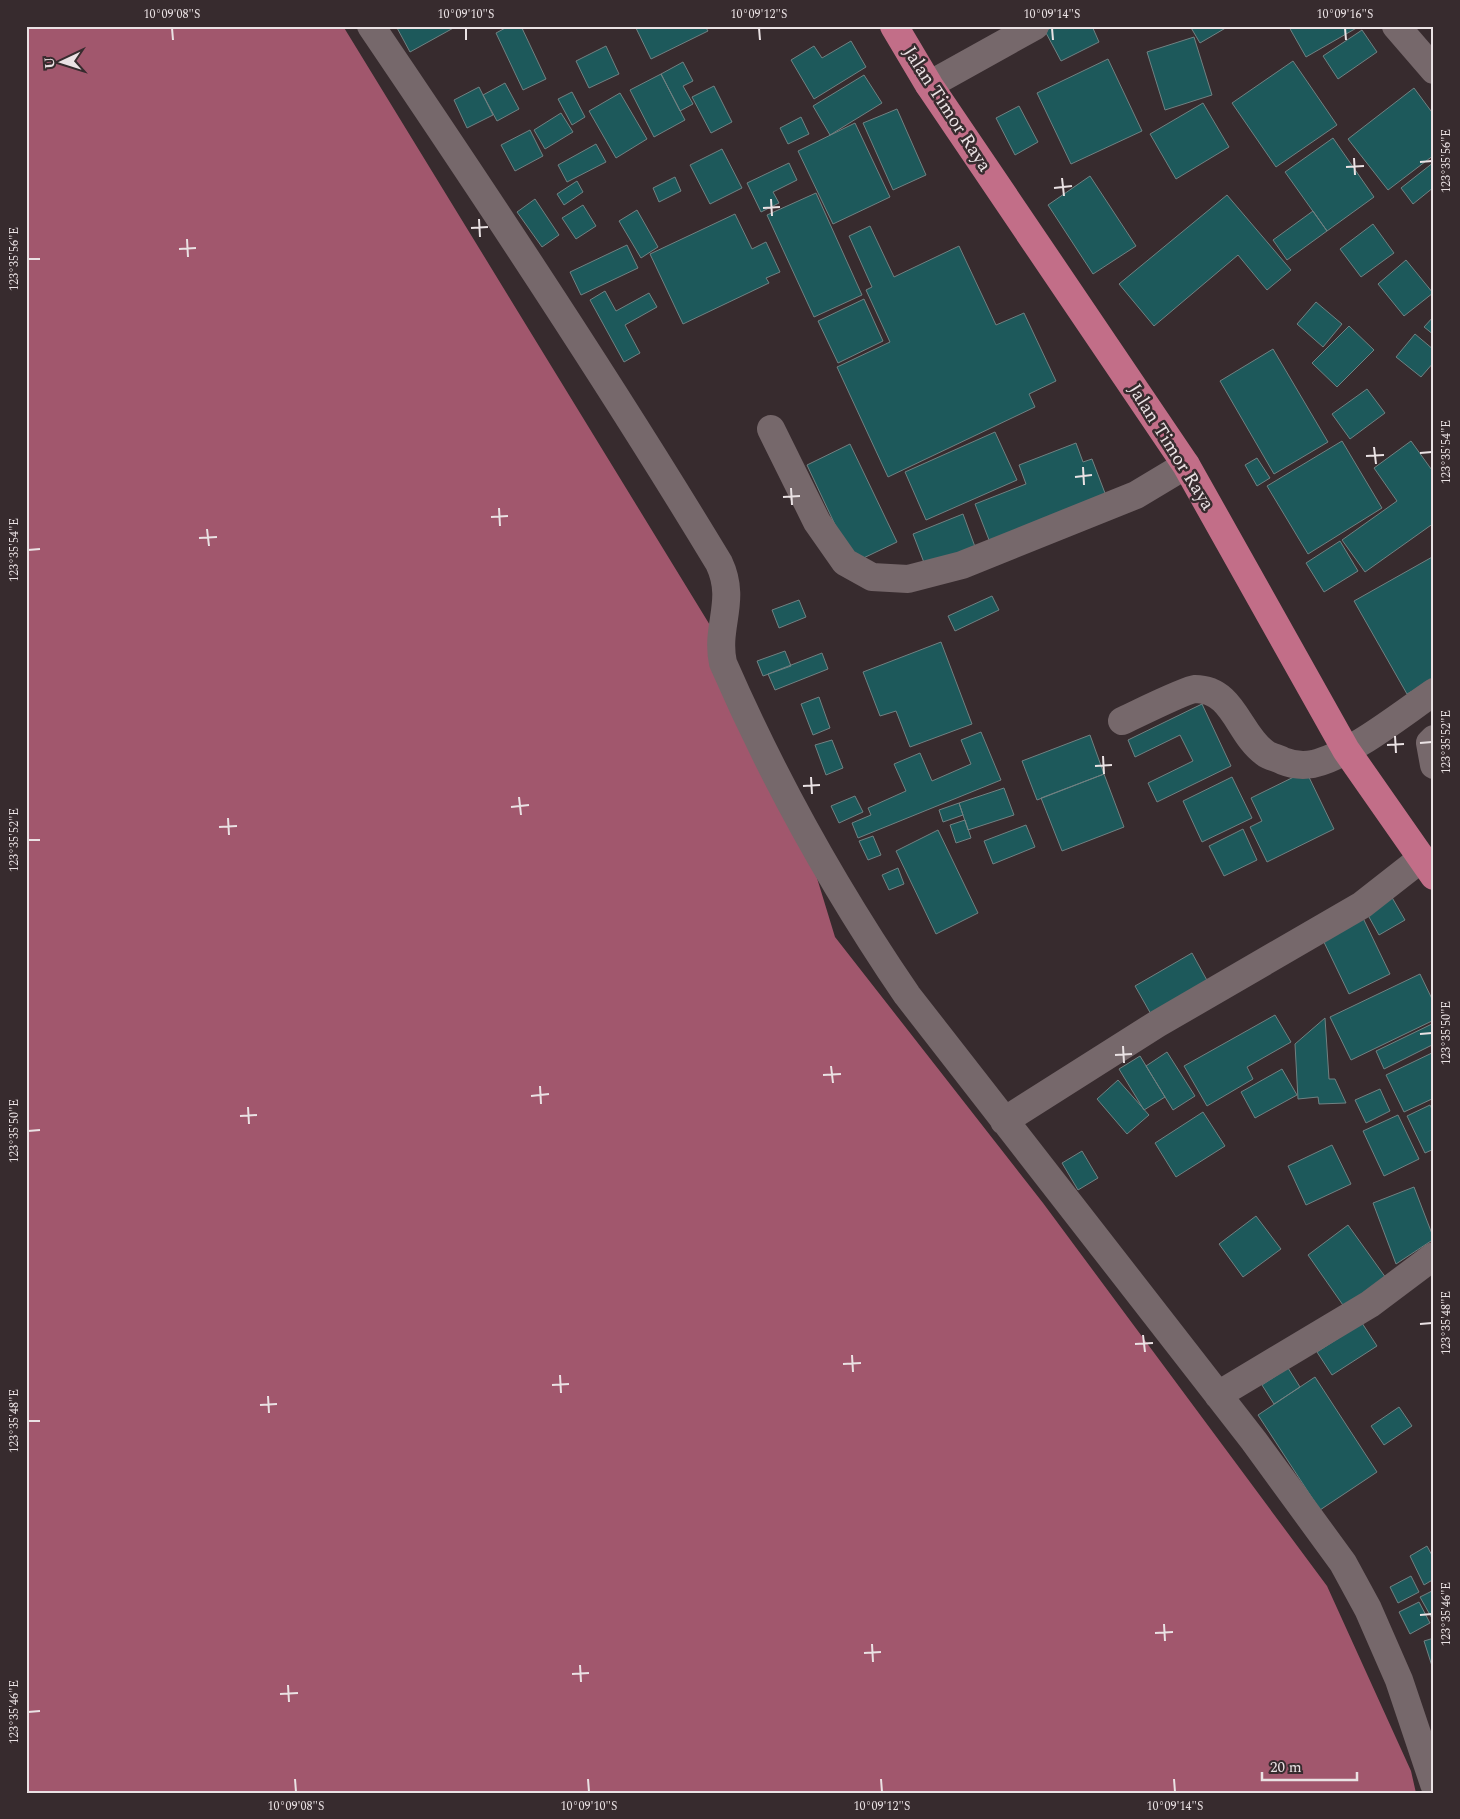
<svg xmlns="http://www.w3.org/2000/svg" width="1460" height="1819" viewBox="0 0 1460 1819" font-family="Spectral,serif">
<rect width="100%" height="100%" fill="#372b2e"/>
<!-- water -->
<path fill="#a1576d" d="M 26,26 L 343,26 L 716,635 L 806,842 L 835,937 L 1043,1203 L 1327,1586 L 1411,1771 L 1416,1793 L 26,1793 Z"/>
<!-- building -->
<path fill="#1d595b" stroke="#718182" d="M 396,26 L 457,26 L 410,52 Z
M 509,26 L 521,26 L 546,79 L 523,90 L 496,33 Z
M 635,26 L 705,26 L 708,31 L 651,59 Z
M 1054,26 L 1092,26 L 1099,42 L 1061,61 L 1045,31 Z
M 1190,26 L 1229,26 L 1200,43 Z
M 1286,26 L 1360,26 L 1306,57 L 1289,27 L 1287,29 Z
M 1362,30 L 1377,52 L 1338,79 L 1323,56 Z
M 1194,37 L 1212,95 L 1165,110 L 1147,52 Z
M 851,41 L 866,67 L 814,99 L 791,60 L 814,46 L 822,58 Z
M 606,46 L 619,74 L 589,88 L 576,61 Z
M 1108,59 L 1142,131 L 1071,164 L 1037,93 Z
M 1293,61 L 1337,125 L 1276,167 L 1232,103 Z
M 683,62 L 693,81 L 683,86 L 693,104 L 680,111 L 661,74 Z
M 661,74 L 685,120 L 654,137 L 630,90 Z
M 864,75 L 882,103 L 830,135 L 813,106 Z
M 505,83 L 519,109 L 497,121 L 483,95 Z
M 714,86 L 732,122 L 711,133 L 692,97 Z
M 479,87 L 493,115 L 467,128 L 454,100 Z
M 1414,88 L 1434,115 L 1434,155 L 1388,190 L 1348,139 Z
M 572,92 L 585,117 L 572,125 L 558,99 Z
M 620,93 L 647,139 L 616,158 L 589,111 Z
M 1203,103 L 1229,147 L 1176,179 L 1150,134 Z
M 1019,106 L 1038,142 L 1015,155 L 996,118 Z
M 897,109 L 926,175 L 893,190 L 863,123 Z
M 561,113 L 573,132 L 545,149 L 534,130 Z
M 801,117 L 809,134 L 788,144 L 780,128 Z
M 855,123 L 890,197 L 833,224 L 798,151 Z
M 530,130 L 543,156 L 515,171 L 501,145 Z
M 1333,138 L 1374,197 L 1327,231 L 1285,172 Z
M 596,144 L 606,162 L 567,182 L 558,165 Z
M 722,149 L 742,188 L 710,204 L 690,165 Z
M 1434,162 L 1434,187 L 1413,204 L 1401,188 Z
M 789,163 L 797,180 L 773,192 L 779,203 L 761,212 L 747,183 Z
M 1090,176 L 1136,246 L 1093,274 L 1048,205 Z
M 675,177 L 681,191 L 659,202 L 653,188 Z
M 577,181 L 583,192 L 564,205 L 557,194 Z
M 816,193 L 862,295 L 814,317 L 767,215 Z
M 1227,195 L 1291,270 L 1267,290 L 1238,255 L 1154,326 L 1119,284 Z
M 535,199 L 559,235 L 542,247 L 517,212 Z
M 583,205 L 596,226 L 576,239 L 562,218 Z
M 637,210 L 658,247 L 641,258 L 619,221 Z
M 1313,211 L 1327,231 L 1287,260 L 1273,240 Z
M 735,214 L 752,249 L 766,242 L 780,272 L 766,278 L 769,283 L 683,324 L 650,254 Z
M 1373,224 L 1394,253 L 1361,277 L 1340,249 Z
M 870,226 L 894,277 L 959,246 L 996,325 L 1024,313 L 1056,381 L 1029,394 L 1035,407 L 888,477 L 837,367 L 890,342 L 866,290 L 872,287 L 849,236 Z
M 627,245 L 638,268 L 581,295 L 570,272 Z
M 1406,260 L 1433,293 L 1404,316 L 1378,284 Z
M 605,291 L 616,311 L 649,293 L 657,307 L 625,325 L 640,353 L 624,362 L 590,300 Z
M 864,299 L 883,341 L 838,363 L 818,321 Z
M 1316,302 L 1342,324 L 1323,347 L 1297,324 Z
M 1434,316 L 1434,335 L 1424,327 Z
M 1349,326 L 1374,350 L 1337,387 L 1312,363 Z
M 1415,334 L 1434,350 L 1434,362 L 1421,377 L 1396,357 Z
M 1273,349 L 1328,442 L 1274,474 L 1220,381 Z
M 1367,389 L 1385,413 L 1350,439 L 1332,414 Z
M 995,432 L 1017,480 L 926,520 L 905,472 Z
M 1342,441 L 1382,508 L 1308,554 L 1267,486 Z
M 1411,441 L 1434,473 L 1434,523 L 1365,572 L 1342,540 L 1397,501 L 1374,468 Z
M 1076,443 L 1083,462 L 1092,459 L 1108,501 L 991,545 L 975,504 L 1026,484 L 1019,465 Z
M 850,444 L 897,542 L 853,563 L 807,465 Z
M 1257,458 L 1270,478 L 1257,486 L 1245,465 Z
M 963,514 L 978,555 L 928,573 L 913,534 Z
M 1340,541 L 1358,571 L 1324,592 L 1306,563 Z
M 1434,556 L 1434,679 L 1407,694 L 1354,601 Z
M 992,596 L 999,610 L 955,631 L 948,616 Z
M 799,600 L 806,617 L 779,628 L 772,610 Z
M 941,642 L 972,724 L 910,747 L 896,711 L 880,716 L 863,672 Z
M 785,651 L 791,666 L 763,676 L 757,661 Z
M 822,653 L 828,669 L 775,690 L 768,674 Z
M 819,697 L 830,728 L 813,735 L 801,704 Z
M 1202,704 L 1231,766 L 1157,802 L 1148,783 L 1193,761 L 1180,735 L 1135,757 L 1128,740 Z
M 981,732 L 1001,780 L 858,838 L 852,823 L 871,815 L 868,808 L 906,791 L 894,764 L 920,753 L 932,781 L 971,764 L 961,740 Z
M 1090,735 L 1104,774 L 1037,800 L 1022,761 Z
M 832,740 L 843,768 L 826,775 L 815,745 Z
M 1306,771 L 1334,829 L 1267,862 L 1250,827 L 1262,821 L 1251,798 Z
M 1104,774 L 1124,827 L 1062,851 L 1041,798 Z
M 1232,777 L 1252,818 L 1202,842 L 1183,801 Z
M 1004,788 L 1014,815 L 968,830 L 959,803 Z
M 855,796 L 863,812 L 839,823 L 831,806 Z
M 959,803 L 963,815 L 943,822 L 939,810 Z
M 965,820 L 971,838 L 956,843 L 950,825 Z
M 1026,825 L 1035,847 L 993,864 L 984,841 Z
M 1243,829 L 1257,860 L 1224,876 L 1209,846 Z
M 938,830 L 978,913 L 936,934 L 896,851 Z
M 873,836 L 881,855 L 868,860 L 859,841 Z
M 898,868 L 904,884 L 889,890 L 882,875 Z
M 1390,894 L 1405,920 L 1379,935 L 1364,908 Z
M 1363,918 L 1390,974 L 1349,994 L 1322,938 Z
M 1192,953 L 1209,984 L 1152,1016 L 1135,986 Z
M 1420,974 L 1434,1003 L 1434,1020 L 1351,1060 L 1330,1017 Z
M 1275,1015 L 1291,1042 L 1247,1067 L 1253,1079 L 1207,1106 L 1184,1066 Z
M 1325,1018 L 1329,1079 L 1335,1079 L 1346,1103 L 1319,1104 L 1318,1097 L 1298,1099 L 1295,1044 Z
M 1434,1023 L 1434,1044 L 1384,1069 L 1376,1051 Z
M 1167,1052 L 1195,1096 L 1173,1110 L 1146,1066 Z
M 1434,1052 L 1434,1098 L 1404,1112 L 1386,1075 Z
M 1140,1056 L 1165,1097 L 1144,1110 L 1119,1069 Z
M 1282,1069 L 1297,1095 L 1255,1118 L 1241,1092 Z
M 1118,1080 L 1149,1115 L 1127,1134 L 1097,1099 Z
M 1380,1089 L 1390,1111 L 1366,1123 L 1355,1100 Z
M 1430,1105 L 1434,1113 L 1434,1149 L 1425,1153 L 1407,1116 Z
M 1203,1112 L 1225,1146 L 1176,1177 L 1155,1143 Z
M 1398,1115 L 1419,1159 L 1384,1176 L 1363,1131 Z
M 1332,1145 L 1351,1184 L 1306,1205 L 1288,1166 Z
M 1082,1151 L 1098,1178 L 1078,1190 L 1062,1163 Z
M 1414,1187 L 1434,1239 L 1396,1264 L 1373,1203 Z
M 1256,1216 L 1281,1249 L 1243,1277 L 1219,1244 Z
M 1348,1225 L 1386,1278 L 1345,1308 L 1308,1255 Z
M 1362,1323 L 1377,1346 L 1332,1375 L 1317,1352 Z
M 1288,1368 L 1300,1387 L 1274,1404 L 1262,1385 Z
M 1315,1377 L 1377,1472 L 1320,1510 L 1258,1415 Z
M 1399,1407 L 1412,1426 L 1384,1445 L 1371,1426 Z
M 1427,1546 L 1434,1559 L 1434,1579 L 1424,1585 L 1410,1556 Z
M 1411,1576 L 1419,1592 L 1398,1603 L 1390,1587 Z
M 1434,1590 L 1434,1622 L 1420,1597 Z
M 1419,1602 L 1430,1623 L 1410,1634 L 1399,1612 Z
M 1434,1638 L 1434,1665 L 1432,1666 L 1424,1641 Z"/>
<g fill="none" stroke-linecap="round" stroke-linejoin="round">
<!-- minor -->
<path stroke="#76686b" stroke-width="28" d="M 371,26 C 491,203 609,381 719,563 C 737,601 715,626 723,663 C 773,778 836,891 907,995 L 1254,1441 L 1343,1563 L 1368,1609 L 1399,1680 L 1434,1784
M 1396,26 L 1434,70
M 929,85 L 1035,26
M 771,429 L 817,522 L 845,562 L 872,577 L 908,579 L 962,565 L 1136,495 L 1186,465
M 1122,721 C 1135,715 1185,690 1195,689 C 1234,689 1238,734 1265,753 C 1270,757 1278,758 1283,761 C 1293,765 1302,766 1313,764 C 1351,755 1400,715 1434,692
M 1434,739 L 1430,743 L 1434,765
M 1004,1121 L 1157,1024 L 1362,905 L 1422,858
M 1218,1395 L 1370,1304 L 1434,1256"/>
<!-- trunk -->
<path stroke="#c26e88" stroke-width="28" d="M 894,26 L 929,85 L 1186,465 L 1346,750 L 1434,876"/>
</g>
<!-- ticks -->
<path fill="none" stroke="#eae2e4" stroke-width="2" d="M 172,28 L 173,40M 466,28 L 466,40M 759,28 L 760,40M 1052,28 L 1053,40M 1345,28 L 1346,40M 1354,158 L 1355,175M 1420,162 L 1432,161M 1346,167 L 1364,166M 1062,178 L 1064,196M 1054,188 L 1072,186M 771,199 L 772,216M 763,208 L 780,207M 479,219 L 480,237M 471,228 L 488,227M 187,239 L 188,257M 179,249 L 196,248M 28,259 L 40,259M 1374,447 L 1376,464M 1420,453 L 1432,452M 1366,456 L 1384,455M 1083,467 L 1084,485M 1075,477 L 1092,475M 791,488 L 792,505M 783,497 L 800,496M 499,508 L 500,526M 491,517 L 508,516M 207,529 L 209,546M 199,538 L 217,537M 28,550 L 40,549M 1395,736 L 1396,753M 1420,743 L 1432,742M 1387,745 L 1404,744M 1103,756 L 1104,774M 1095,766 L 1112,765M 811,777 L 812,794M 803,786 L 820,785M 519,797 L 521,815M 511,807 L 529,805M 228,818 L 229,835M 219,827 L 237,826M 28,840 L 40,840M 1420,1034 L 1432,1033M 1123,1046 L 1124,1063M 1115,1055 L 1132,1054M 831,1066 L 833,1083M 823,1075 L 841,1074M 540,1086 L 541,1104M 531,1096 L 549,1094M 248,1107 L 249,1124M 240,1116 L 257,1115M 28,1131 L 40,1130M 1420,1324 L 1432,1323M 1143,1335 L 1145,1352M 1135,1344 L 1153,1343M 852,1355 L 853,1372M 843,1364 L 861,1363M 560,1375 L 561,1393M 552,1385 L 569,1384M 268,1396 L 269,1413M 260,1405 L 277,1404M 28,1421 L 40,1421M 1420,1615 L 1432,1614M 1164,1624 L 1165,1641M 1155,1633 L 1173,1632M 872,1644 L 873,1662M 864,1653 L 881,1652M 580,1665 L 581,1682M 572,1674 L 589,1673M 288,1685 L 289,1702M 280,1694 L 298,1693M 28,1712 L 40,1711M 295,1779 L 296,1792M 588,1779 L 589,1792M 881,1779 L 882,1792M 1174,1779 L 1175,1792"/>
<g text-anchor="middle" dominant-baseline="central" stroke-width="5" stroke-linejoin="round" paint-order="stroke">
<!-- street labels -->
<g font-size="19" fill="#eae2e4" stroke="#372b2e">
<text transform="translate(947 109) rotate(57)">Jalan Timor Raya</text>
<text transform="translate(1171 447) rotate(58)">Jalan Timor Raya</text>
</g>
</g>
<!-- border -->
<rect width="1460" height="1819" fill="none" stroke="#372b2e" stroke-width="55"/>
<!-- north arrow -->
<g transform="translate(62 62) rotate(266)" stroke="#372b2e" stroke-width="4" paint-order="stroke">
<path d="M0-4L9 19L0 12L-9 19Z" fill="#eae2e4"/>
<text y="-8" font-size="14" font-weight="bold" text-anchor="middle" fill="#eae2e4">U</text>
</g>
<!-- scale -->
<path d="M1262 1772v8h95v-8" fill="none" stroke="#eae2e4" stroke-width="2.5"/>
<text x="1270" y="1772" font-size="15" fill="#eae2e4" stroke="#372b2e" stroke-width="4" paint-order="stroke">20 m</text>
<rect x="28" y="28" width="1404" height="1764" fill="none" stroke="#eae2e4" stroke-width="2"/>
<g font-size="12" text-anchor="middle" fill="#eae2e4">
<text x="172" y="18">10°09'08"S</text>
<text x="466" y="18">10°09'10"S</text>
<text x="759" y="18">10°09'12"S</text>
<text x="1052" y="18">10°09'14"S</text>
<text x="1345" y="18">10°09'16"S</text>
<text transform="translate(1446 161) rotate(-90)" y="4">123°35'56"E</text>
<text transform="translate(14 259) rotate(-90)" y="4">123°35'56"E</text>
<text transform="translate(1446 452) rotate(-90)" y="4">123°35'54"E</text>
<text transform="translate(14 550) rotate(-90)" y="4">123°35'54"E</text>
<text transform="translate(1446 742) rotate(-90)" y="4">123°35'52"E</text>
<text transform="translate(14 840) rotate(-90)" y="4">123°35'52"E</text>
<text transform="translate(1446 1033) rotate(-90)" y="4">123°35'50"E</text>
<text transform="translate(14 1131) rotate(-90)" y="4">123°35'50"E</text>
<text transform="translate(1446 1323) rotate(-90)" y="4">123°35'48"E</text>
<text transform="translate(14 1421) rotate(-90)" y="4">123°35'48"E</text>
<text transform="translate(1446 1614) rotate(-90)" y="4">123°35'46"E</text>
<text transform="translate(14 1712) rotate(-90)" y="4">123°35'46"E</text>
<text x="296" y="1810">10°09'08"S</text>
<text x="589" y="1810">10°09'10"S</text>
<text x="882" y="1810">10°09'12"S</text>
<text x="1175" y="1810">10°09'14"S</text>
</g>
</svg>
